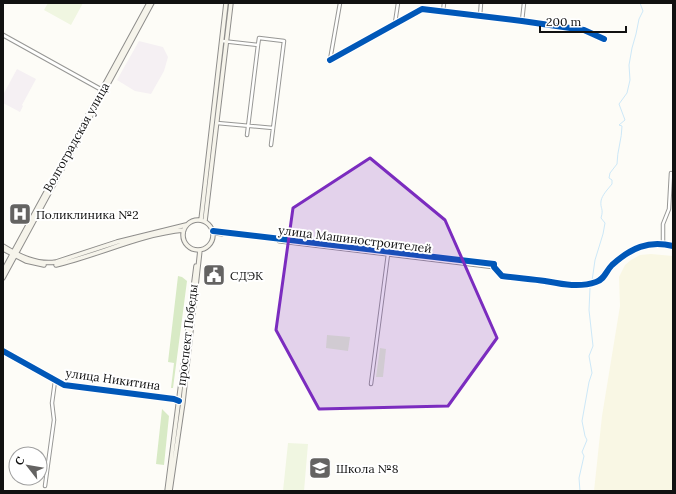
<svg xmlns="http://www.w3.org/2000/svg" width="676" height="494" viewBox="0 0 676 494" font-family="Lora,serif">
<rect width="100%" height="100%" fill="#fdfcf7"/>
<!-- industrial -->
<path fill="#f5f0f3" d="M 139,41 L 163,47 L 168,57 L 164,71 L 151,94 L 135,91 L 117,80 Z
M 17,69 L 36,79 L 22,105 L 23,106 L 20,112 L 3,103 L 3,95 Z"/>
<!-- farmland -->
<path fill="#f9f7e4" d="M 651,254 L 673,256 L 673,491 L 594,491 L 602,416 L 620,306 L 619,277 L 625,265 L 631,260 L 640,255 Z"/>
<!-- green -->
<path fill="#e7f3d7" d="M 327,335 L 350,337 L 348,351 L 326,348 Z
M 380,348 L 386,349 L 383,377 L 376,377 Z"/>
<!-- forest -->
<path fill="#d8eac5" d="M 178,276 L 182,277 L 187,281 L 173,388 L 171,388 L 174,363 L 168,362 Z
M 162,409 L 169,416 L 164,465 L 156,464 Z"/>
<!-- pitch -->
<path fill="#f0f6e1" d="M 48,3 L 83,3 L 71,25 L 44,10 Z
M 288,443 L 308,444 L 304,491 L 283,491 Z"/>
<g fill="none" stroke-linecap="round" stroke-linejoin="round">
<!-- stream -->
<path stroke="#cde8f7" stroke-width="1" d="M 592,281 L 595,260 L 603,234 L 605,223 L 601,218 C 604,208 600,209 601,201 C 602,195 608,189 612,184 L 612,180 L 609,178 L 610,173 L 617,164 C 617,151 622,139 622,126 L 619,125 L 625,120 L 619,104 L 627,93 L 630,80 L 629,65 L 632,48 L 636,34 L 639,19 L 643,11 L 640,3
M 580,491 L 579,478 L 584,456 L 582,452 L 587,440 L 585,436 L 582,421 L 589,382 L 592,373 L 589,356 L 593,346 L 589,310 L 590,288"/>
<!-- minor casing -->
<g stroke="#979795" stroke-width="4.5">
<path id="minor" d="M 443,12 L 444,3
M 480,16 L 481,3
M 522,21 L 524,3
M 395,23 L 398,3
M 222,41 L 258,45 L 259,38 L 284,41 L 271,145
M 330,60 L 422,9 L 522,21 L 584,30 L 604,39
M 330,60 L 340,3
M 217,123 L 273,128
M 247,135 L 258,45
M 663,244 L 663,224 L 669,209 L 671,173
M 494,267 L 502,276 C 516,278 531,279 545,281 C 561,284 579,288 596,282 C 605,279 606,271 612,265 C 631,248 648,240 673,246
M 371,384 L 388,254
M 45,486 L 54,420 L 52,403 L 55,381"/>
</g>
<!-- tertiary casing -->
<g stroke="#979795" stroke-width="5">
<path id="tertiary" d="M 3,35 L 102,90
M 213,231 L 494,264 L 494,267
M 214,233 L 222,234
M 279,241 L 494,267
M 3,351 L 64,385 L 174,399 L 179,401"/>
</g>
<!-- secondary casing -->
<g stroke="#8e8d8b" stroke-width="5.5">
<path id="secondary" d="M183 235a15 15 0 1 1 30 0a15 15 0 1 1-30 0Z
M 201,220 L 226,3
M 205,221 L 231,3
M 3,246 C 19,256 37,265 56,262 L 117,242 L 186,225
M 3,249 L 26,261 L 44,265
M 56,265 C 99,255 140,234 184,230
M 3,271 L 149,3
M 3,278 L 152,3
M 167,491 L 196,266
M 170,491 L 183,402 L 200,250"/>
</g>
<!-- minor -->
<use href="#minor" stroke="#fffffe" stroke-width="2.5"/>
<!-- tertiary -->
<use href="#tertiary" stroke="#fffffe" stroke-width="3"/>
<!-- secondary -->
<use href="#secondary" stroke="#f6f4eb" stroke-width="3.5"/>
<!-- cycleway casing -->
<g stroke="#fff" stroke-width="8">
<path id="cycleway" d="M 330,60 L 422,9 L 522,21 L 584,30 L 604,39
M 213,231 L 494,264 L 494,267 L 502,276 C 516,278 531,279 545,281 C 561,284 579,288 596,282 C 605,279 606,271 612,265 C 631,248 648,240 673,246
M 3,351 L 64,385 L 174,399 L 179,401"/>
</g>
<!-- cycleway -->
<use href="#cycleway" stroke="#0057b8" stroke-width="6"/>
</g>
<!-- marked area -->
<path fill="#7b2cbf" fill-opacity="0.2" stroke="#7b2cbf" stroke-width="3" stroke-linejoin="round" d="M 370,158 L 445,220 L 497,338 L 448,406 L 319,409 L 276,330 L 293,208 Z"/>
<!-- icons -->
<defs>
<g id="hospital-square" transform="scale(1.15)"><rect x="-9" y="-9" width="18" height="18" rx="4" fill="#646362" stroke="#fff"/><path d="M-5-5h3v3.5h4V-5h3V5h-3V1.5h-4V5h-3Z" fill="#fff"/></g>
<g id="civic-square" transform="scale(1.15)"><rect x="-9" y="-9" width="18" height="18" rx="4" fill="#646362" stroke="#fff"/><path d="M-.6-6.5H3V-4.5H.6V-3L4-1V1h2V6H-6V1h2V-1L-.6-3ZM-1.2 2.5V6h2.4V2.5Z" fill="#fff"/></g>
<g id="school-square" transform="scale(1.15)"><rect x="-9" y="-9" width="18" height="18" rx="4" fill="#646362" stroke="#fff"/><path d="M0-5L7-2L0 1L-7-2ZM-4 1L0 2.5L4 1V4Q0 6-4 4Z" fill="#fff"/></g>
</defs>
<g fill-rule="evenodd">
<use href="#hospital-square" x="20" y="214"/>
<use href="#civic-square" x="214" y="275"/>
<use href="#school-square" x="320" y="468"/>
</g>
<g text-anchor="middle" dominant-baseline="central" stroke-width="4" stroke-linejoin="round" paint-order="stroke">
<!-- street labels -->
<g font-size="12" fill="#111" stroke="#fff">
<text transform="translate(76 137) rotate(-61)">Волгоградская улица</text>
<text transform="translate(355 239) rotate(7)">улица Машиностроителей</text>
<text transform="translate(187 335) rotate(-83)">проспект Победы</text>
<text transform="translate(113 379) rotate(8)">улица Никитина</text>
</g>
<!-- poi labels -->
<g font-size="12" fill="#111" stroke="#fff" text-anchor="start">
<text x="36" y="214">Поликлиника №2</text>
<text x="230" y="275">СДЭК</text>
<text x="336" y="468">Школа №8</text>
</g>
</g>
<!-- border -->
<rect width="676" height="494" fill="none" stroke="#111111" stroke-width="8"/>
<!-- north arrow -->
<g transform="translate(28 466) rotate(301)"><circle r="19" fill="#ffffff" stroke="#a0a0a0"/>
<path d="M0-3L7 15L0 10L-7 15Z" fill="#646362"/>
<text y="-6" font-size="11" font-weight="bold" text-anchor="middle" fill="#111111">С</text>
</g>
<!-- scale -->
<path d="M540 26v6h86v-6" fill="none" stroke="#111111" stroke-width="2"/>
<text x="546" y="26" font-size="12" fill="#111111" stroke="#ffffff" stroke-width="3" paint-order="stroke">200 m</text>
</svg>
